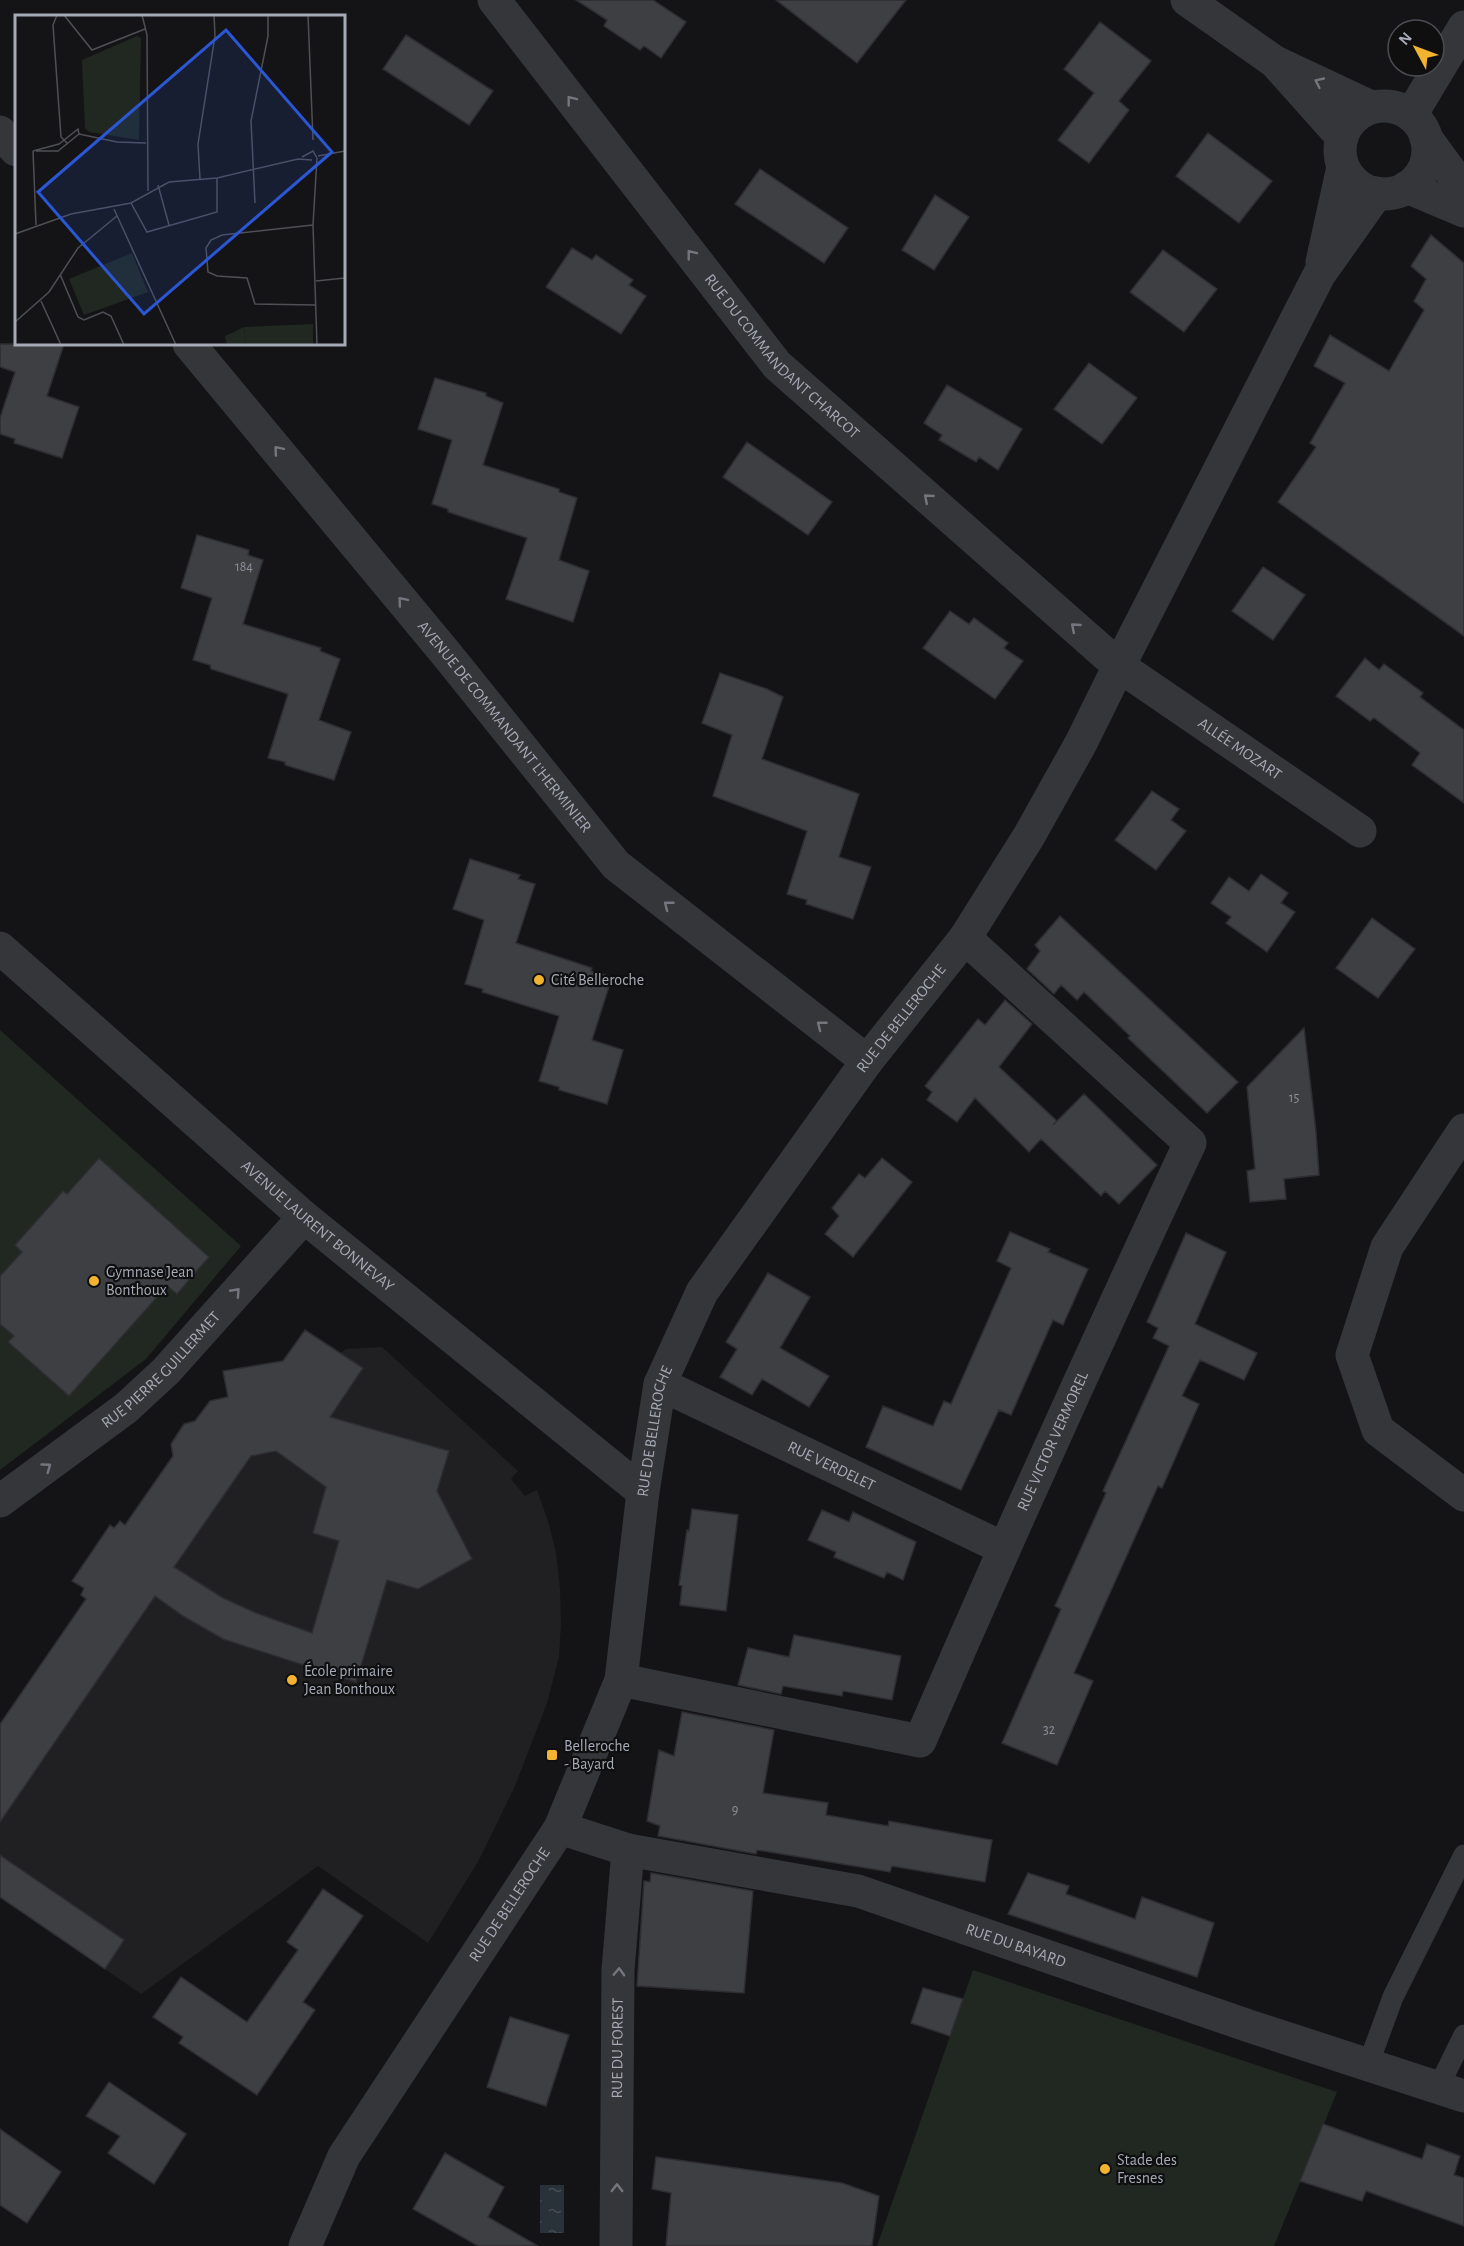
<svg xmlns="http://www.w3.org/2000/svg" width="1464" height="2246" viewBox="0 0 1464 2246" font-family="'Alegreya Sans',sans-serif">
<defs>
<pattern id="water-ripples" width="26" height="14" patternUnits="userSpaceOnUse" patternTransform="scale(1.5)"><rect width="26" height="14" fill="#2a3239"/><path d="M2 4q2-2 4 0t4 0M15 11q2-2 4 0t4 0" fill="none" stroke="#464d53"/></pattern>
</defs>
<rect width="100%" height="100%" fill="#141416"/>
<!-- built -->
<path fill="#202022" d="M 305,1330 L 340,1353 L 346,1349 L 382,1347 L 518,1471 L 511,1479 L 525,1496 L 537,1490 L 548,1521 L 556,1552 L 560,1589 L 561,1624 L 559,1657 L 547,1703 L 515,1786 L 479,1860 L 428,1943 L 318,1866 L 141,1994 L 0,1897 L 0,1724 L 86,1600 L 81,1595 L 84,1588 L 72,1581 L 120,1521 L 132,1529 L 158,1491 L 151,1487 L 173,1456 L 171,1444 L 184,1424 L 195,1421 L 210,1401 L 227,1397 L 223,1371 L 283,1361 Z"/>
<!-- pitch -->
<path fill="#202821" d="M 0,1030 L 241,1246 L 146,1359 L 0,1470 Z
M 973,1970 L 1337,2092 L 1274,2246 L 877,2246 Z"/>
<!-- water -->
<path fill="url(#water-ripples)" d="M 540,2185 L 564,2185 L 564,2233 L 540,2233 Z"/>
<!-- building -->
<path fill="#3e3f43" stroke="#2e2e32" stroke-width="1.5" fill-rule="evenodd" d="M 576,0 L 653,0 L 686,22 L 661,58 L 644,46 L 640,50 L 604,26 L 607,20 Z
M 776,0 L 906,0 L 857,63 Z
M 1100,22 L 1151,61 L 1119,101 L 1129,110 L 1089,163 L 1058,140 L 1094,93 L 1064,69 Z
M 406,35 L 493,91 L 469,125 L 383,69 Z
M 1208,133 L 1272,181 L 1239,223 L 1176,176 Z
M 760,169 L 848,228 L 824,263 L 735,204 Z
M 935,195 L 969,217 L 934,270 L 902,250 Z
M 1431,235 L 1464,263 L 1464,636 L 1278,502 L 1316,447 L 1310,443 L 1345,383 L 1314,366 L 1330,335 L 1389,371 L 1424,310 L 1414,301 L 1426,279 L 1411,266 Z
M 572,248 L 592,260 L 596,255 L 633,280 L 629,285 L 646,296 L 621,334 L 546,287 Z
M 1163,250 L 1217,289 L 1184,332 L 1130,292 Z
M 0,344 L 64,344 L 47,396 L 79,407 L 62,458 L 14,443 L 15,439 L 0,434 L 0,418 L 15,372 L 0,367 Z
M 1089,363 L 1137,398 L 1102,444 L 1054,409 Z
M 435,378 L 486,393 L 486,396 L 503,403 L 483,465 L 559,489 L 559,492 L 577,498 L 559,560 L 589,571 L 573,622 L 506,599 L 527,538 L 448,512 L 448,509 L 432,504 L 452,440 L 418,429 Z
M 947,385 L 1022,429 L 998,470 L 979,457 L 976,462 L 939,440 L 942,435 L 924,423 Z
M 747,442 L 832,502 L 808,535 L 723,477 Z
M 197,535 L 249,550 L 248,555 L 263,560 L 243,624 L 321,648 L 320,651 L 340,659 L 319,720 L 351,732 L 334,780 L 285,765 L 285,762 L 268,758 L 288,694 L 211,669 L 210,665 L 193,660 L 212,598 L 181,588 Z
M 1263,567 L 1305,595 L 1273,640 L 1232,611 Z
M 950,611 L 969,624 L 974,618 L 1008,643 L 1004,648 L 1023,661 L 995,699 L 923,648 Z
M 1365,658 L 1379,670 L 1384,664 L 1423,693 L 1420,697 L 1464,730 L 1464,803 L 1412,765 L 1420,753 L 1374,718 L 1370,721 L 1336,696 Z
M 720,673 L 767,689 L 783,697 L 762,759 L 859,794 L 839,857 L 871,867 L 853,919 L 806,904 L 807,900 L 787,894 L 807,831 L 713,796 L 732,735 L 702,723 Z
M 1152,791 L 1179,809 L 1171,820 L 1186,831 L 1156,870 L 1115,840 Z
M 470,859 L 520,875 L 518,879 L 535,884 L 516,943 L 592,968 L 591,971 L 612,977 L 592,1040 L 623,1050 L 607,1104 L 559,1090 L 559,1087 L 539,1081 L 559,1016 L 482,992 L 483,989 L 465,984 L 484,920 L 453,909 Z
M 1261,874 L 1288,893 L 1281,903 L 1295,912 L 1267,952 L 1226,923 L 1231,917 L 1211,903 L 1229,877 L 1249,891 Z
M 1060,916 L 1238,1082 L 1207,1113 L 1128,1038 L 1130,1036 L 1084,992 L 1077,1000 L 1061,985 L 1054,994 L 1027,969 L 1040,951 L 1035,945 Z
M 1372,918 L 1415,949 L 1378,998 L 1336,968 Z
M 1005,1000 L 1032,1024 L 999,1067 L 1057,1121 L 1053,1125 L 1084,1094 L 1157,1165 L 1119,1204 L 1105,1191 L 1101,1196 L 1041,1139 L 1029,1152 L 975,1098 L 957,1122 L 927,1100 L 932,1092 L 925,1086 L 978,1019 L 985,1025 Z
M 1304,1028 L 1316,1132 L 1319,1175 L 1284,1179 L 1286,1199 L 1250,1202 L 1247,1171 L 1255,1169 L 1247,1087 Z
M 99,1158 L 209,1257 L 177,1294 L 167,1286 L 69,1396 L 8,1342 L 14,1336 L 0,1324 L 0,1276 L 22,1252 L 15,1245 L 63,1191 L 67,1194 Z
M 882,1158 L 912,1182 L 853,1257 L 825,1234 L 839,1216 L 832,1208 L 859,1174 L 865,1178 Z
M 1010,1232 L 1050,1249 L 1048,1252 L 1088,1269 L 1063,1325 L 1053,1320 L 1011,1415 L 999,1410 L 961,1490 L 866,1447 L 883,1406 L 933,1426 L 944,1401 L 951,1404 L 1011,1268 L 997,1261 Z
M 1186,1233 L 1226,1252 L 1195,1324 L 1257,1353 L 1244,1380 L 1200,1360 L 1182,1396 L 1199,1404 L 1162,1488 L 1158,1486 L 1074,1673 L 1093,1681 L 1057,1765 L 1002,1743 L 1061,1609 L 1055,1606 L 1106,1493 L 1103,1491 L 1169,1346 L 1153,1338 L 1158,1328 L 1147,1322 Z
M 768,1273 L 810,1297 L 780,1348 L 829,1376 L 809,1407 L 762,1379 L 752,1395 L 720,1377 L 737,1349 L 726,1342 Z
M 305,1330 L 363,1368 L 330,1417 L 449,1451 L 437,1491 L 472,1559 L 418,1589 L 387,1580 L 356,1682 L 223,1639 L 183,1616 L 155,1596 L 0,1822 L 0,1724 L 86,1599 L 81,1595 L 84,1588 L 72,1581 L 110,1525 L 114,1528 L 120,1521 L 125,1525 L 173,1456 L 171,1444 L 184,1424 L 195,1421 L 210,1401 L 228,1397 L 223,1371 L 283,1361 ZM 276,1451 L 326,1487 L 313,1533 L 339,1541 L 312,1633 L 256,1613 L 223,1598 L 174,1567 L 251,1456 Z
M 692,1509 L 738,1515 L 726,1611 L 680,1605 L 682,1586 L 679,1585 L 687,1530 L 689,1531 Z
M 822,1510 L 849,1522 L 853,1512 L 916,1542 L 903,1580 L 887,1572 L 884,1578 L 834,1557 L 836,1552 L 808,1540 Z
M 794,1635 L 901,1656 L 892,1700 L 843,1691 L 842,1696 L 783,1686 L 781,1694 L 738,1685 L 748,1648 L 789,1657 Z
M 682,1712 L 774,1730 L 763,1793 L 828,1803 L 826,1815 L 888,1826 L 889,1821 L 992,1840 L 985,1882 L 892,1866 L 890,1872 L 757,1850 L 756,1854 L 658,1836 L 660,1826 L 647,1821 L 659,1750 L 674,1756 Z
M 0,1855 L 124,1940 L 105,1969 L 0,1897 Z
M 651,1873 L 753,1891 L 744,1993 L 637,1986 L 644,1881 L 650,1882 Z
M 1028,1873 L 1069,1886 L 1066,1894 L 1135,1919 L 1142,1897 L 1214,1923 L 1197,1977 L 1008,1914 Z
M 323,1889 L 363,1916 L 303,2002 L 315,2010 L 257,2095 L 179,2043 L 183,2037 L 153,2017 L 181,1977 L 247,2022 L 298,1950 L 287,1942 Z
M 923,1988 L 963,1999 L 950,2036 L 911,2023 Z
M 510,2017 L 569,2035 L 546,2106 L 487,2087 Z
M 109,2082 L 186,2134 L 154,2184 L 108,2153 L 120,2136 L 86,2116 Z
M 1323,2124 L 1422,2159 L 1427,2144 L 1460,2156 L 1454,2175 L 1464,2178 L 1464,2226 L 1366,2191 L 1362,2201 L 1300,2181 Z
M 0,2129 L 61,2172 L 27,2223 L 0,2205 Z
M 445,2153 L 504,2187 L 488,2217 L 538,2246 L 478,2246 L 413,2209 Z
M 656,2157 L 842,2183 L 879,2196 L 872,2246 L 666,2246 L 671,2193 L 652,2189 Z"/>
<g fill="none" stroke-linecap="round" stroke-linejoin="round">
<!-- service -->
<path stroke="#35363a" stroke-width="21" d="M 1368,2065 L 1393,1997 L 1464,1855
M 1438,2088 L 1464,2035"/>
<!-- minor -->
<g stroke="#35363a" stroke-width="33">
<path id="s1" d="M 494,0 L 777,365 L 1119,666 L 1360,831"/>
<path d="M 1187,0 L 1275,62"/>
<circle cx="1384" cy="150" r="44"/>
<path d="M 1411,115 L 1464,27"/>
<path d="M 0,132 L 16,150"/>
<path d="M 1342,137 L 1275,62 L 1371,107"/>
<path d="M 1426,138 L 1464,190"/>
<path d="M 1407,187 L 1464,211"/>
<path d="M 1322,262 L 1343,167"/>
<path id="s2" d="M 189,344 L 448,656 L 616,865 L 867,1061"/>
<path id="s3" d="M 0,948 L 304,1217 L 643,1492"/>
<path d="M 1464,1130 L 1387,1247 L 1352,1355 L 1378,1430 L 1464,1495"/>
<path id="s4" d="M 660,1384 L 1003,1548"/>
<path id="s5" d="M 0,1501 L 126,1408 L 166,1371 L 304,1217"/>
<path id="s6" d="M 621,1680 L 920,1741 C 1007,1540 1097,1341 1190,1143 L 965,938"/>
<path id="s7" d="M 560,1828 L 628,1850 L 858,1891 L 1249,2026 L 1464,2096"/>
<path id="s8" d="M 305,2246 L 344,2156 L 560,1828 L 621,1680 L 643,1492 L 660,1384 L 702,1292 L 867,1061 L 965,938 L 1029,836 L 1081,743 L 1119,666 L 1319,275 L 1377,193"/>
<path id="s9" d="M 616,2246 L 618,1970 L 628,1850"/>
</g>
</g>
<!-- one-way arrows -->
<defs><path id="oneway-chevron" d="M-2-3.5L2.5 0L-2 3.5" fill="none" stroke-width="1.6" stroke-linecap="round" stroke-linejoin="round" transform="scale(1.5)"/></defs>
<g stroke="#73767e">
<use href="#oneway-chevron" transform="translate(1319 82) rotate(-155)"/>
<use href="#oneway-chevron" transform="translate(571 100) rotate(-128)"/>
<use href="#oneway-chevron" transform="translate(691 254) rotate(-128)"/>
<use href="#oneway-chevron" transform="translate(278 450) rotate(-130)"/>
<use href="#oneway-chevron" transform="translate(928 498) rotate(-139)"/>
<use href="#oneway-chevron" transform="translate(402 601) rotate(-130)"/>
<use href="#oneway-chevron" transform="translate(1075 627) rotate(-139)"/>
<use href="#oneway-chevron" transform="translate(668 905) rotate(-142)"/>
<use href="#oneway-chevron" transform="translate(821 1025) rotate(-142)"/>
<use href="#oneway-chevron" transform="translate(236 1292) rotate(-48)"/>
<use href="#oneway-chevron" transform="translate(47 1467) rotate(-36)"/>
<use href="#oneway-chevron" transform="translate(619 1972) rotate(-88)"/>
<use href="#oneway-chevron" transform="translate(617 2188) rotate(-90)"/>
</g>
<!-- markers -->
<g fill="#f1b330" stroke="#0f0f10" stroke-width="2">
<circle cx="539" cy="980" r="6"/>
<circle cx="94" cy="1281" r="6"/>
<circle cx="292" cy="1680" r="6"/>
<rect x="546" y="1749" width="12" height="12" rx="3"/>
<circle cx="1105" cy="2169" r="6"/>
</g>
<g text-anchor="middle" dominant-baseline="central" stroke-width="4.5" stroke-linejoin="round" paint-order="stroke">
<!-- number labels -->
<g font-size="14" fill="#8b8f99">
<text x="244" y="567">184</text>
<text x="1294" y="1098">15</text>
<text x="1049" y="1730">32</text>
<text x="735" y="1810">9</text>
</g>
<!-- street labels -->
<g font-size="16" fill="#a5aab6" stroke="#0f0f10">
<text stroke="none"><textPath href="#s1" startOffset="459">RUE DU COMMANDANT CHARCOT</textPath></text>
<text stroke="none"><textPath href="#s2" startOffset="496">AVENUE DE COMMANDANT L'HERMINIER</textPath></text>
<text stroke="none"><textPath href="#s1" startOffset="1064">ALLÉE MOZART</textPath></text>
<text stroke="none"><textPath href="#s8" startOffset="1389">RUE DE BELLEROCHE</textPath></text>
<text stroke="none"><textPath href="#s3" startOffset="422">AVENUE LAURENT BONNEVAY</textPath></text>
<text stroke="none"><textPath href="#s5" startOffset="208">RUE PIERRE GUILLERMET</textPath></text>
<text stroke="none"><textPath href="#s8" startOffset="902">RUE DE BELLEROCHE</textPath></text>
<text stroke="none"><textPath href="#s6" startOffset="633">RUE VICTOR VERMOREL</textPath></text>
<text stroke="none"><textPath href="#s4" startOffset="190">RUE VERDELET</textPath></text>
<text stroke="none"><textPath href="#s8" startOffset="399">RUE DE BELLEROCHE</textPath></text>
<text stroke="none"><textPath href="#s7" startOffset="472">RUE DU BAYARD</textPath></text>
<text stroke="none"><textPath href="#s9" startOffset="198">RUE DU FOREST</textPath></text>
</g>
<!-- poi labels -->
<g font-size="16" fill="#a5aab6" stroke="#0f0f10" text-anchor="start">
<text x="551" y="980">Cité Belleroche</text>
<text x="106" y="1272">Gymnase Jean<tspan x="106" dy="18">Bonthoux</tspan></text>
<text x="304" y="1671">École primaire<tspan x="304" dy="18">Jean Bonthoux</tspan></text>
<text x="564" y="1746">Belleroche<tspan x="564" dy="18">- Bayard</tspan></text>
<text x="1117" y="2160">Stade des<tspan x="1117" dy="18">Fresnes</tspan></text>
</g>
</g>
<!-- overview -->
<g transform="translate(15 15)">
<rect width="330" height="330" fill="#141416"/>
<path d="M 298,309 L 298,330 L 231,330 L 229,312 Z" fill="#202821"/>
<path d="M 229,312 L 231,330 L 212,330 L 210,321 Z" fill="#202821"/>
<path d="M 122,21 L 126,23 L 124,125 L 74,117 L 70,113 L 67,45 ZM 117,238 L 133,277 L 69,300 L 54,264 Z" fill="#202821"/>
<path fill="none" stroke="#4e5056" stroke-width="1.5" d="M 42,0 L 38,10 L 46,122 L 52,128M 49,0 L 77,35 L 130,14M 127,0 L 132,20 L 133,176M 293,0 L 298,125M 64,119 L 102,127 L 131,128M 18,136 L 21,210M 18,136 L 44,129 L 63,114 L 64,119M 21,136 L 43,136 L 64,119M 303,141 L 330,136M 287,142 L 298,136 L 302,143M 185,164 L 183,129 L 200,21 L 199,0M 143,170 L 154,210M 116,188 L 132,217 L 202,197 L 202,163M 240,188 L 236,106 L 253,21 L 253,0M 99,194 L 161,330M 298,210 L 207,220 L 196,225 L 191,233 L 193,257 L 202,261 L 232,263 L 240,289 L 301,290M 0,219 L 56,199 L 116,188 L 154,167 L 202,163 L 283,144 L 297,145M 45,259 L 63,302 L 69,305 L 88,297 L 96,301 L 109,330M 301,266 L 330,263M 26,286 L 46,330M 0,307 L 34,277 L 63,233 L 102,201M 302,330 L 298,210 L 302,143"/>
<path fill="#2b57d5" fill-opacity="0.15" stroke="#2b57d5" stroke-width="3" d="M 211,15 L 317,137 L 129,299 L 23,177 Z"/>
<rect width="330" height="330" fill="none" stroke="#a5aab6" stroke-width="3"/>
</g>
<!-- north arrow -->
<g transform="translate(1416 48) rotate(311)"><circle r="28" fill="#0f0f10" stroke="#4b4d52" stroke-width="1.5"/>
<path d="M0-4.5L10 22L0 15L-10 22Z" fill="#f1b330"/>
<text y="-9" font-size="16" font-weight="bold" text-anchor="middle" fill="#a5aab6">N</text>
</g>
</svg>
